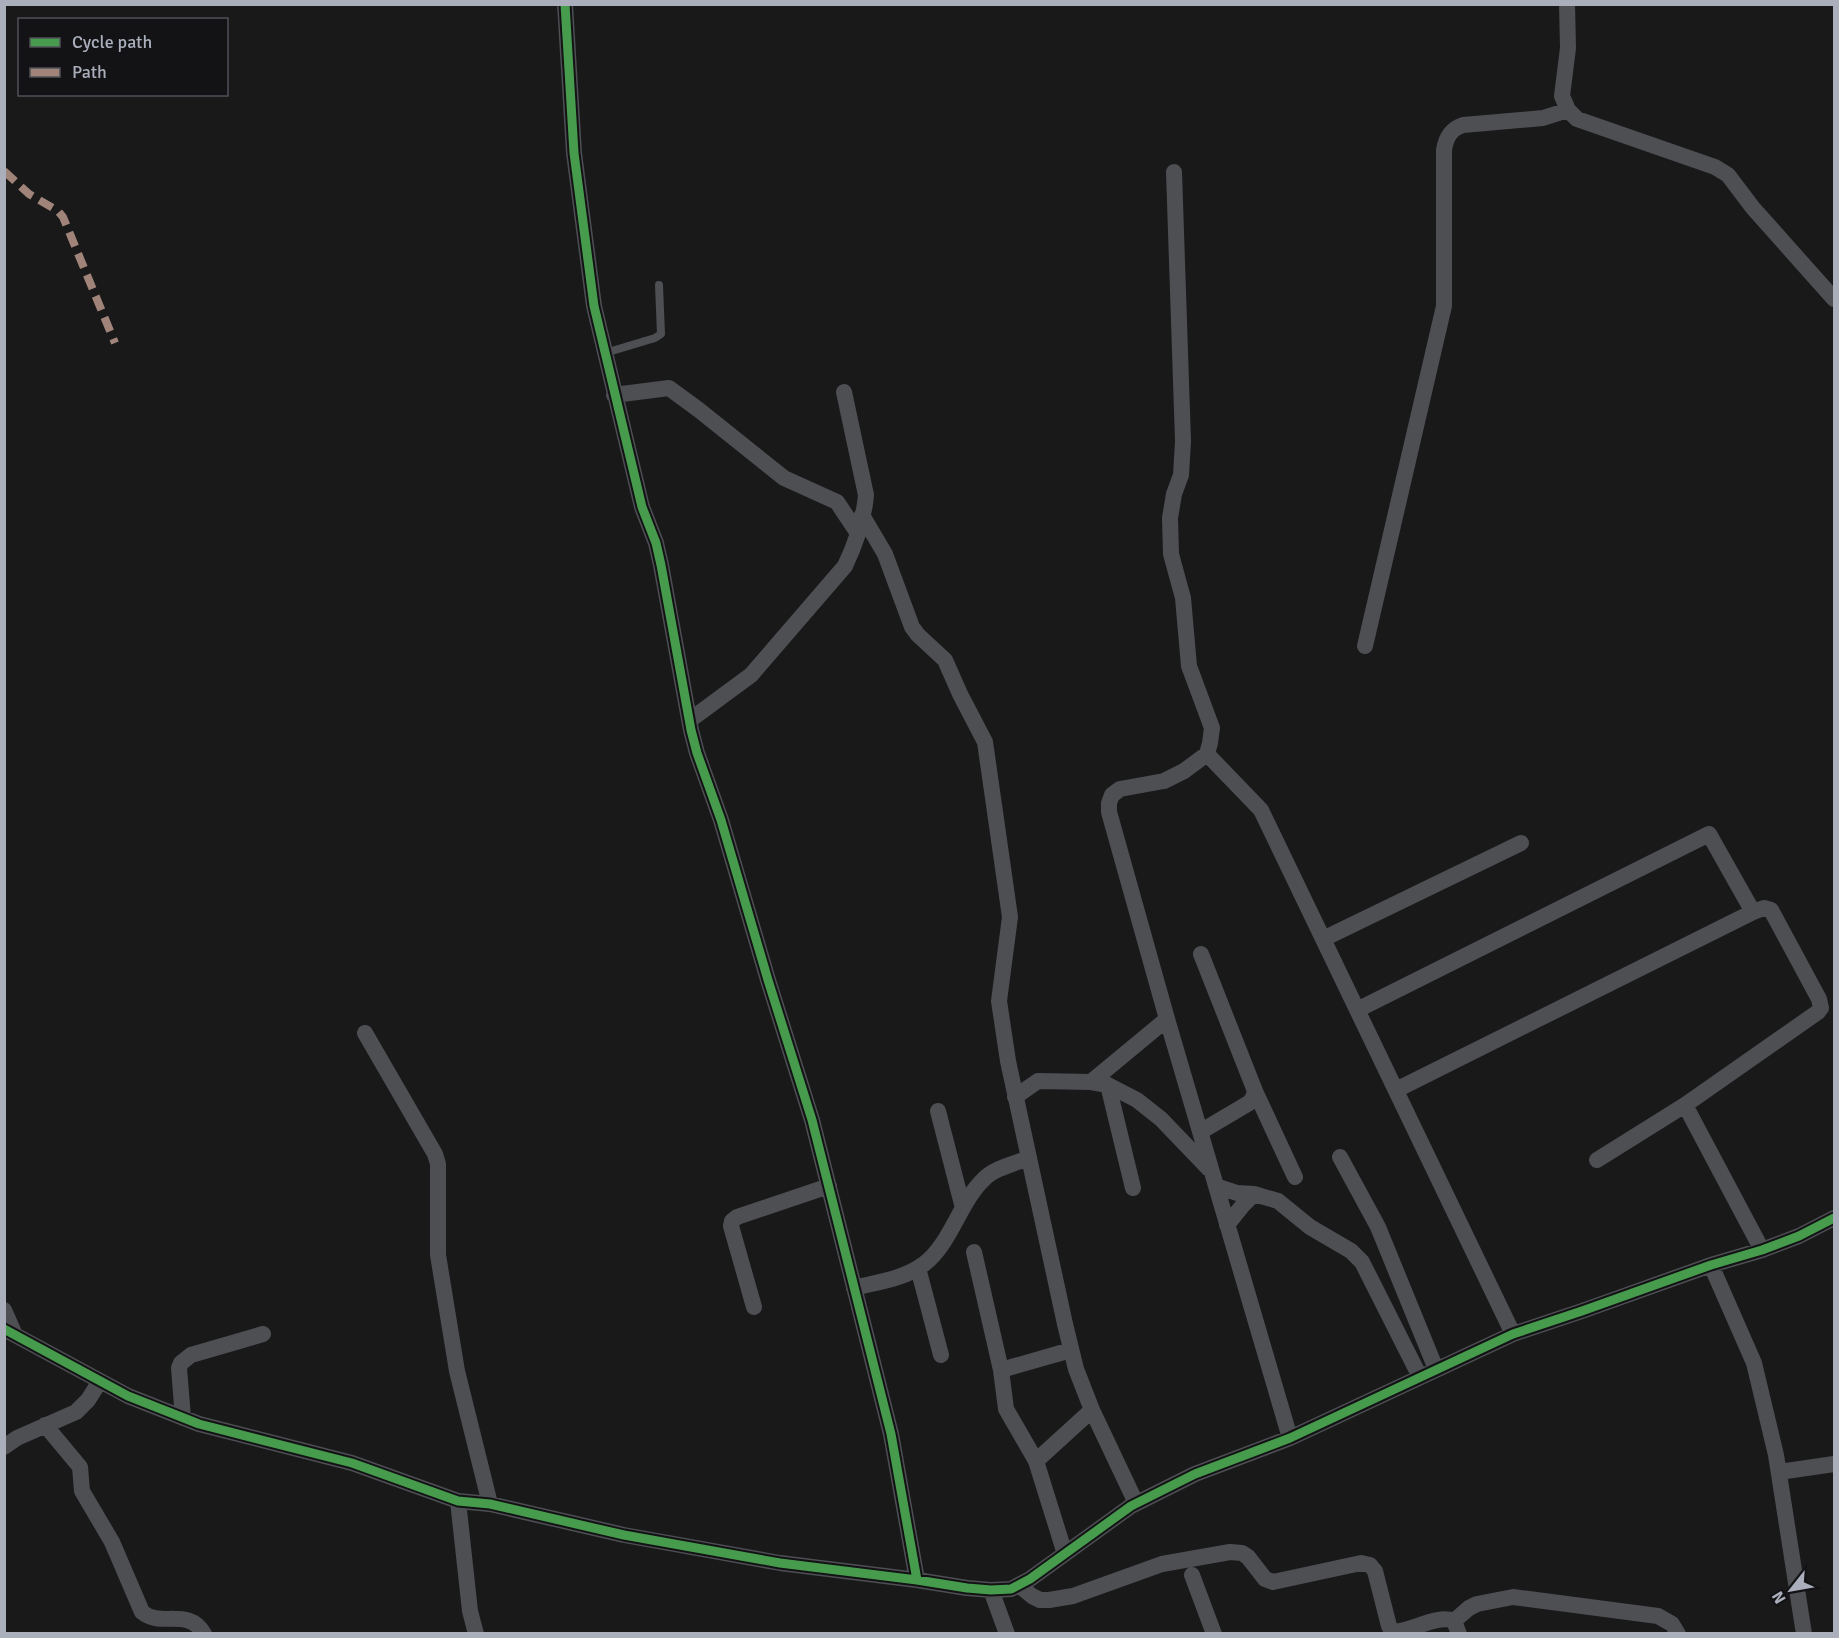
<svg xmlns="http://www.w3.org/2000/svg" width="1839" height="1638" viewBox="0 0 1839 1638" font-family="Signika,sans-serif">
<rect width="100%" height="100%" fill="#19191a"/>
<g fill="none" stroke-linecap="round" stroke-linejoin="round">
<!-- service -->
<path stroke="#4d4f53" stroke-width="8" d="M 605,353 L 655,338 L 661,334 L 659,285"/>
<!-- minor -->
<path stroke="#4d4f53" stroke-width="16" d="M 565,4 L 574,153 L 594,306 L 642,507 L 656,543 L 661,565 L 691,730 L 697,753 L 721,820 L 768,980 L 812,1120 L 891,1434 L 917,1580
M 1567,4 L 1568,48 L 1562,96 L 1568,110 L 1577,119 L 1715,167 L 1728,175 L 1753,208 L 1834,299
M 1174,172 L 1183,441 L 1181,475 L 1174,494 L 1170,518 L 1171,554 L 1183,598 L 1189,666 L 1212,728 L 1210,743 L 1207,754 L 1184,771 L 1164,781 L 1120,789 L 1112,795 L 1109,803 L 1109,812 L 1167,1019 L 1290,1438
M 614,395 L 669,388 L 699,410 L 784,478 L 837,502 L 857,532
M 862,515 L 885,554 L 912,627 L 918,635 L 945,660 L 960,694 L 985,742 L 1010,917 L 999,1001 L 1008,1061 L 1065,1324 L 1076,1369 L 1092,1410 L 1136,1503
M 1365,646 L 1444,306 L 1444,150 C 1446,137 1451,129 1463,125 L 1543,118 L 1568,110
M 690,720 L 751,675 L 845,566 C 855,545 864,518 866,495 L 844,392
M 1207,754 L 1261,810 L 1513,1334
M 1323,939 L 1521,843
M 1357,1010 L 1709,834 L 1753,912
M 365,1033 L 435,1154 L 438,1164 L 438,1255 L 457,1371 L 490,1504
M 1091,1082 L 1167,1019
M 1108,1085 L 1133,1188
M 1396,1090 L 1753,912 L 1764,908 L 1771,910 L 1819,999 L 1821,1008 L 1818,1012 L 1685,1105 L 1597,1160
M 1255,1091 L 1295,1177
M 1015,1097 L 1038,1081 L 1091,1082 L 1108,1085 L 1137,1100 L 1161,1119 L 1209,1169
M 1685,1105 L 1762,1250
M 938,1111 L 963,1208
M 1200,1132 L 1249,1103 L 1253,1098 L 1255,1091 L 1201,954
M 1340,1157 L 1378,1227 L 1436,1369
M 1216,1186 L 1237,1193 L 1254,1194 L 1278,1201 L 1310,1227 L 1351,1251 L 1362,1262 L 1420,1377
M 1227,1225 L 1243,1205 L 1254,1194
M 974,1252 L 1001,1370 L 1006,1409 L 1036,1461 L 1065,1554
M 1711,1265 L 1754,1363 L 1776,1455 L 1804,1634
M 918,1268 L 941,1355
M 854,1288 C 878,1282 904,1279 924,1264 C 950,1245 960,1202 983,1180 C 994,1168 1014,1164 1029,1158
M 754,1307 L 731,1226 L 732,1221 L 737,1217 L 829,1186
M 4,1310 L 15,1335
M 4,1329 L 128,1396 L 199,1424 L 352,1463 L 458,1501 L 490,1504 L 624,1535 L 780,1563 L 917,1580 L 967,1588 L 991,1590 L 1011,1589 L 1030,1579 L 1131,1506 L 1195,1474 L 1290,1438 L 1513,1334 L 1582,1311 L 1711,1265 L 1762,1250 L 1799,1236 L 1834,1218
M 1001,1370 L 1071,1350
M 183,1418 L 179,1368 L 181,1363 L 191,1355 L 263,1334
M 45,1425 L 80,1467 L 82,1491 L 112,1542 L 142,1612 C 161,1628 189,1607 204,1634
M 4,1447 L 17,1438 L 76,1412 L 88,1400 L 100,1381
M 1036,1461 L 1092,1410
M 1779,1472 L 1834,1464
M 458,1501 L 470,1611 L 476,1634
M 1192,1575 L 1214,1634
M 1019,1585 L 1032,1596 L 1040,1600 L 1049,1600 L 1073,1596 L 1162,1564 L 1230,1552 L 1242,1553 L 1248,1557 L 1265,1579 L 1273,1582 L 1361,1563 L 1370,1565 L 1375,1571 L 1389,1626 L 1393,1632 C 1412,1631 1438,1614 1454,1621 L 1459,1634
M 991,1590 L 1007,1634
M 1454,1621 L 1469,1608 L 1477,1604 L 1513,1597 L 1658,1616 L 1672,1624 L 1678,1634"/>
<!-- quiet -->
<path stroke="#a18479" stroke-width="8" stroke-dasharray="15 8" stroke-linecap="butt" d="M 4,171 L 29,194 L 58,211 L 63,217 L 115,343"/>
<!-- cycleway casing -->
<g stroke="#131316" stroke-width="13">
<path id="cycleway" d="M 565,4 L 574,153 L 594,306 L 642,507 L 656,543 L 661,565 L 691,730 L 697,753 L 721,820 L 768,980 L 812,1120 L 891,1434 L 917,1580
M 4,1329 L 128,1396 L 199,1424 L 352,1463 L 458,1501 L 490,1504 L 624,1535 L 780,1563 L 917,1580 L 967,1588 L 991,1590 L 1011,1589 L 1030,1579 L 1131,1506 L 1195,1474 L 1290,1438 L 1513,1334 L 1582,1311 L 1711,1265 L 1762,1250 L 1799,1236 L 1834,1218"/>
</g>
<!-- cycleway -->
<use href="#cycleway" stroke="#469c4c" stroke-width="9"/>
</g>
<!-- border -->
<rect width="1839" height="1638" fill="none" stroke="#aaafbb" stroke-width="12"/>
<!-- legend -->
<rect x="18" y="18" width="210" height="78" fill="#131316" stroke="#4f5158" stroke-width="1.5"/>
<rect x="30" y="38" width="30" height="9" fill="#469c4c" stroke="#4f5158" stroke-width="1.5"/>
<text x="72" y="48" font-size="18" fill="#aaafbb">Cycle path</text>
<rect x="30" y="68" width="30" height="9" fill="#a18479" stroke="#4f5158" stroke-width="1.5"/>
<text x="72" y="78" font-size="18" fill="#aaafbb">Path</text>
<!-- north arrow -->
<g transform="translate(1791 1590) rotate(239)" stroke="#131316" stroke-width="4.5" paint-order="stroke">
<path d="M0-4.5L10 22L0 15L-10 22Z" fill="#aaafbb"/>
<text y="-9" font-size="16" font-weight="bold" text-anchor="middle" fill="#aaafbb">N</text>
</g>
</svg>
